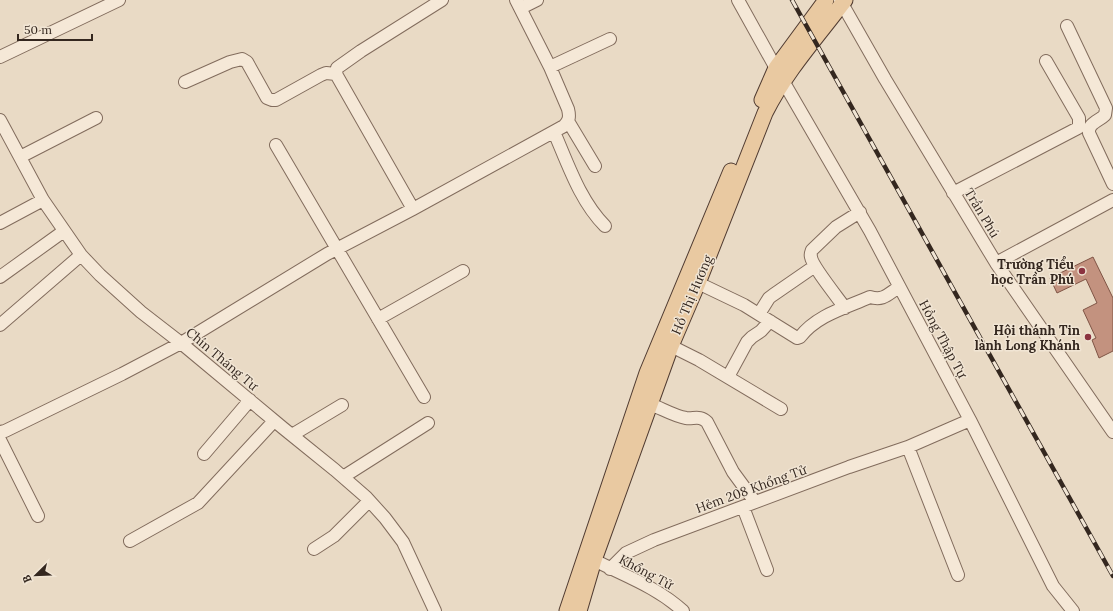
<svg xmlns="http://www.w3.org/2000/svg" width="1113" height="611" viewBox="0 0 1113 611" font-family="Lora,serif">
<rect width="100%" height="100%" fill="#e9dac5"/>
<!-- building -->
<path fill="#c3927f" stroke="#7f5445" d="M 1093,257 L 1113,298 L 1113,351 L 1099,358 L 1092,340 L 1096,338 L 1083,310 L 1097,303 L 1086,279 L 1057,293 L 1050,278 Z"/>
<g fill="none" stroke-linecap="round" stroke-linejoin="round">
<!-- minor casing -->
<g stroke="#826c5d" stroke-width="14">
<path id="minor" d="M 738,0 L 783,81 L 870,231 L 970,420 L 1053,586 L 1073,611
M 840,0 L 885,79 L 996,263 L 1113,432
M 521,8 L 537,0
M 1067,26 L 1106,108 L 1105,115 C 1099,121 1088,123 1089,133 L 1113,184
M 0,57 L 119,0
M 550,67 L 610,39
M 185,82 L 230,62 L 242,59 L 247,62 L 267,98 L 272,100 L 276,100 L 321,75 L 326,73 L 336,74
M 0,120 L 43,200 L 81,255 L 100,275 L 141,312 L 181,343 L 283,428 L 335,470 L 366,497 L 385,518 L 403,542 L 435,611
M 568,121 L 595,166
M 554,132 C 568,164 580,201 605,226
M 276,145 L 424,397
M 20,157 L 96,118
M 953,193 L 1078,128 L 1079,124 L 1079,118 L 1046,61
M 413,209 L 336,74 L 337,68 L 361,51 L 442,0
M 0,223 L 43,200
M 996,263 L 1113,200
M 0,277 L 64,231
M 698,283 L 744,305 L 797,338 L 800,337 C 817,315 845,308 870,297 C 884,301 888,294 899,287
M 845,308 C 838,298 812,266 811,257 C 810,254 811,253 812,250 L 836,227 L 860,212
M 759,314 L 769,298 L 773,295 L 815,266
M 378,319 L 463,271
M 0,325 L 81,255
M 671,346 L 699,360 L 781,409
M 728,377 L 747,342 L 752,337 L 761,331 L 770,321
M 650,404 C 661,408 674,416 686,418 C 694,419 700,415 707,422 L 733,472 L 755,502
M 0,432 L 5,431 L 122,374 L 181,343 L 327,254 L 413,209 L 564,126 C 569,121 570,117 568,109 L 550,67 L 516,0
M 292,435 L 342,405
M 0,440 L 38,516
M 908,447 L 970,420
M 204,454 L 250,400
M 343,477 L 428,423
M 743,507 L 767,570
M 130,541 L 198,503 L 274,421
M 314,549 L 334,536 L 369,501
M 594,560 C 625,576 657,587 683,611
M 610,569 L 626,553 L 654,540 L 849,467 L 908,447 L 958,575"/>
</g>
<!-- major casing -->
<g stroke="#503b31" stroke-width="17">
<path id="major" d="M 762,100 L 776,68 L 826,0
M 567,611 L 647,373 L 731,171
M 579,611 L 594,560 L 671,346 L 698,283 L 765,113 C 786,71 817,37 845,0"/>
</g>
<!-- minor -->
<use href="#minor" stroke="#f5e8d7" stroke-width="12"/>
<!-- major -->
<use href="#major" stroke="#e9c9a1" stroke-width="15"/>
<!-- rail casing -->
<g stroke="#34271f" stroke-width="4.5">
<path id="rail" d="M 792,0 L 1113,576"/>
</g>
<!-- rail -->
<use href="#rail" stroke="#f1e5d4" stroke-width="3" stroke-dasharray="9" stroke-linecap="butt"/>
</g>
<!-- markers -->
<g fill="#8b3340" stroke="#f1e5d4" stroke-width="1.5">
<circle cx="1082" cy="271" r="4"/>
<circle cx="1088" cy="337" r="4"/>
</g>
<g text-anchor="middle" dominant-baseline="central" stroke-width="3" stroke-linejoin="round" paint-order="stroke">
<!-- street labels -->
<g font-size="13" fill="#34271f" stroke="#f1e5d4">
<text transform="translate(982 213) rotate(59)">Trần Phú</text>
<text transform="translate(692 295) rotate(-67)">Hồ Thị Hương</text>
<text transform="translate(943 339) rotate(62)">Hồng Thập Tự</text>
<text transform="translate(222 359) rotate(40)">Chín Tháng Tư</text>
<text transform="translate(751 489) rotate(-20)">Hẻm 208 Khổng Tử</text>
<text transform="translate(646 572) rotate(28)">Khổng Tử</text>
</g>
<!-- poi labels -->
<g font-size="13" font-weight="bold" fill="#34271f" stroke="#f1e5d4" text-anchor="end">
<text x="1074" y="264">Trường Tiểu<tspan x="1074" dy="15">học Trần Phú</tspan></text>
<text x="1080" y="330">Hội thánh Tin<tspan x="1080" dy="15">lành Long Khánh</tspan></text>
</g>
</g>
<!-- north arrow -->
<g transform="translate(36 575) rotate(247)" stroke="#f1e5d4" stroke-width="3" paint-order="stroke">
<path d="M0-3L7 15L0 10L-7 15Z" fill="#34271f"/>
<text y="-6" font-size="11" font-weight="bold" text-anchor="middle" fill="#34271f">B</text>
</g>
<!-- scale -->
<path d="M18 34v6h74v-6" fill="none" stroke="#34271f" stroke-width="2"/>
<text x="24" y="34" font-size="12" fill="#34271f" stroke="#f1e5d4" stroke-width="3" paint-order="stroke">50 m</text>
</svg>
